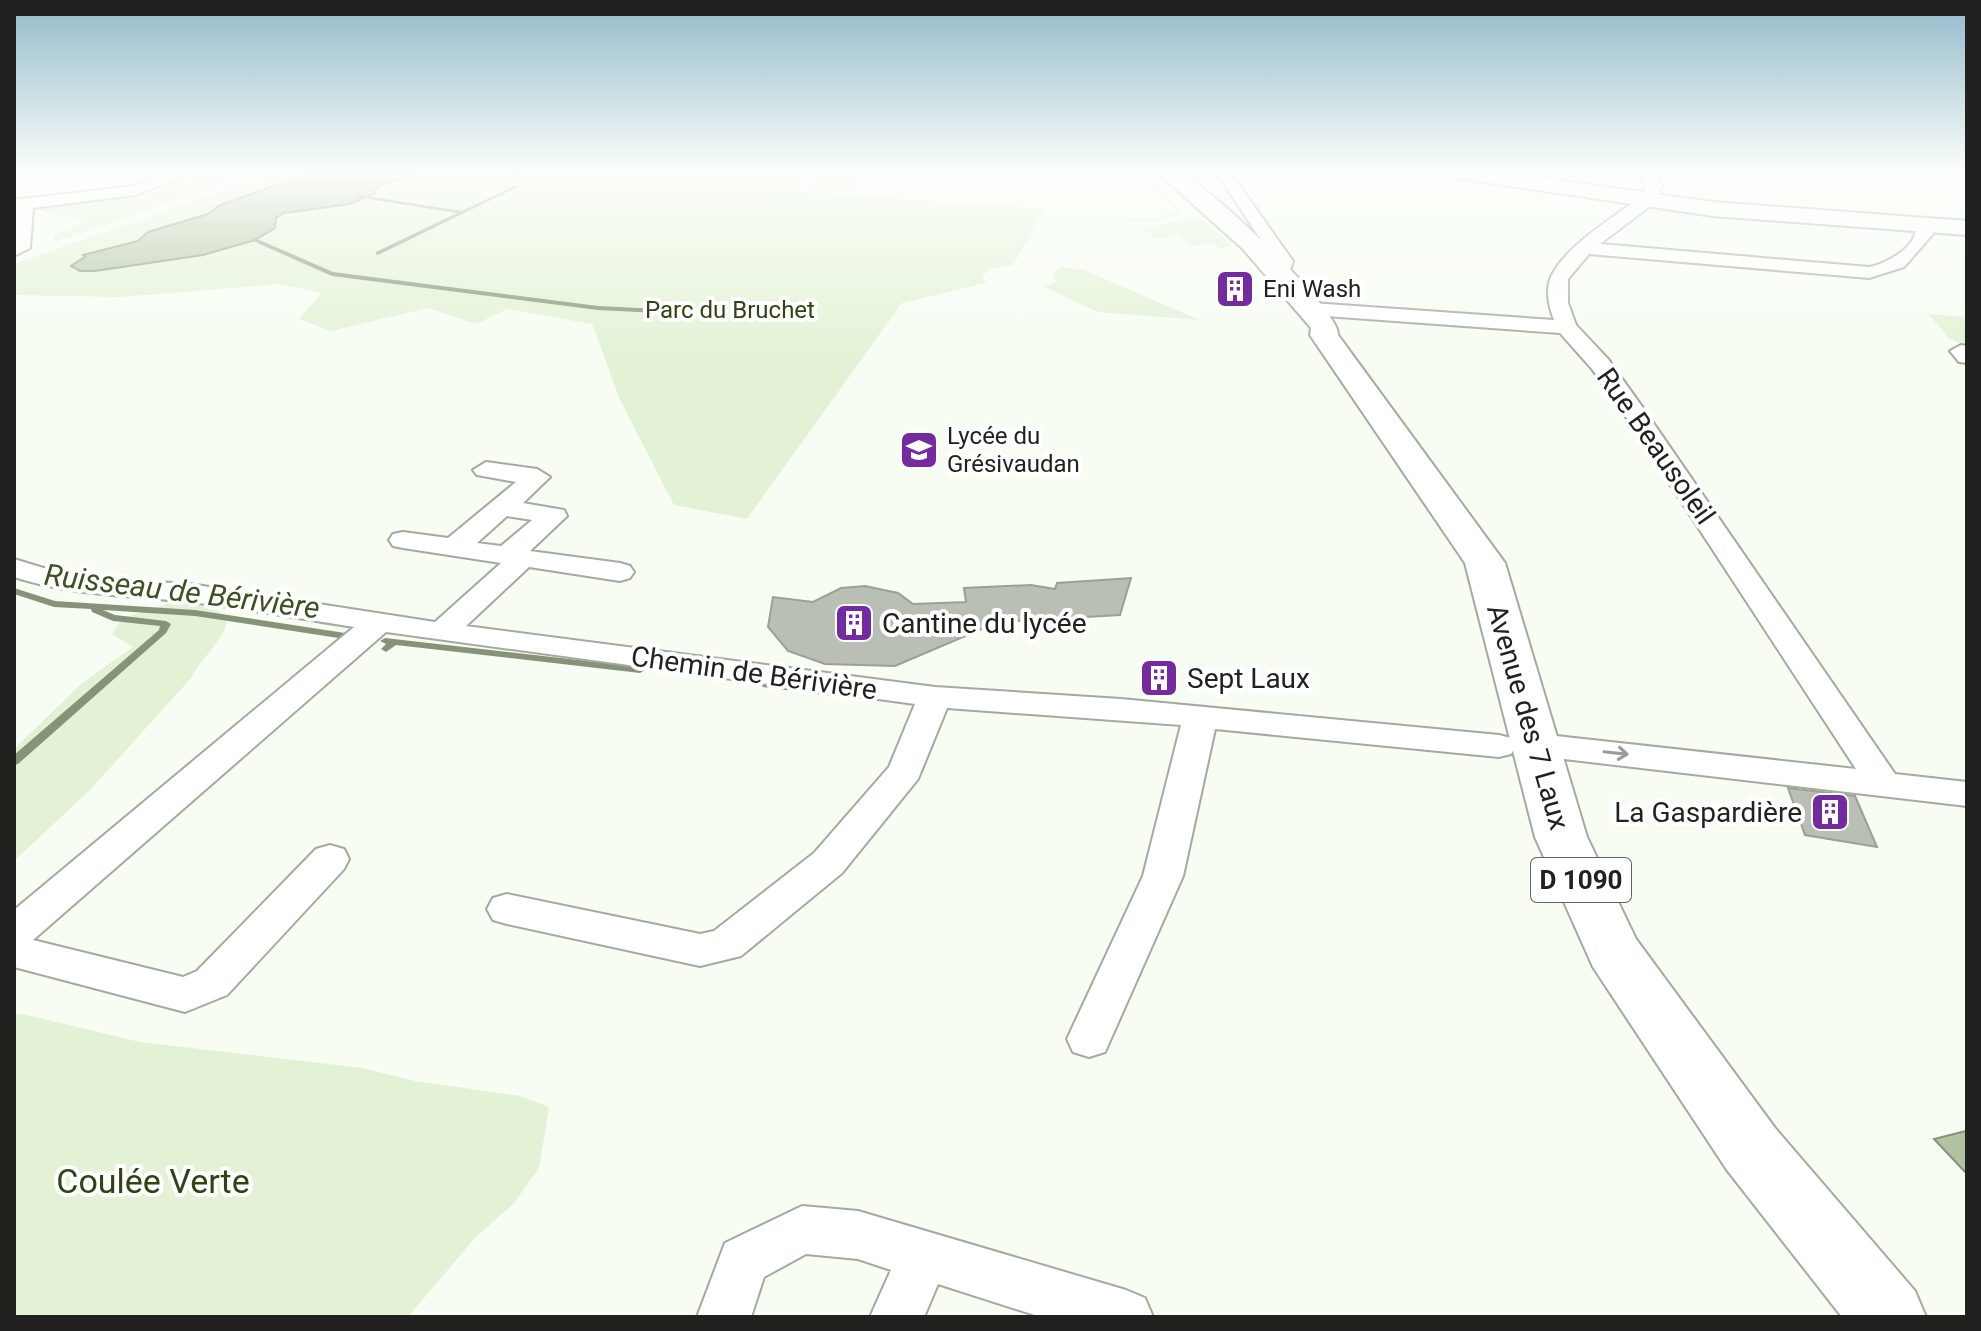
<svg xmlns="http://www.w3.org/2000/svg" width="1981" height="1331" viewBox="0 0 1981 1331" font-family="Roboto,sans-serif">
<rect width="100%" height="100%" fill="#f7fdf3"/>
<!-- green -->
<path fill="#e3f2d5" d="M 210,172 L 262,172 L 54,242 L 54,235 L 84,222 C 70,214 55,219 38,209 L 159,191 Z
M 277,172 L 812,172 L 792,191 L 1045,209 L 1013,265 L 991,269 L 982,276 L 986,283 L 902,303 L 747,519 L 674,505 L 620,400 L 592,324 L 507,309 L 476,324 L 428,308 L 331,331 L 299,319 L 322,293 L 280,284 L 120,297 L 14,295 L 14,264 Z
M 825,172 L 869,172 L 849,191 L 806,188 Z
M 1099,172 L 1142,172 L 1182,211 C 1164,222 1140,225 1119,219 L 1155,219 L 1178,210 L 1146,182 L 1128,182 L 1126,178 Z
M 1198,216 L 1232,245 L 1221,249 L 1213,243 L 1191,246 L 1179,235 L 1152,239 L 1153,233 L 1141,232 C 1148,225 1184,221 1198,216 Z
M 1060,267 L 1084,270 L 1200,320 L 1098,312 L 1044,287 L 1056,282 L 1053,273 Z
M 1928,314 L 1967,317 L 1967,346 L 1950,339 Z
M 197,601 C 212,605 219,609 227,623 C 220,644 202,657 192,677 L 90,790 L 14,861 L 14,749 L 82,683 L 133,647 L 112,634 L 122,618 L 173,602 Z
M 23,1014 L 140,1042 L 362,1068 L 415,1081 L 520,1096 L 549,1107 L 539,1168 L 514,1203 L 473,1240 L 408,1317 L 14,1317 L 14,1015 Z"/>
<!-- water -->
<path fill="#b1c3a0" stroke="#869379" stroke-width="2" d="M 314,172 L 420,172 L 378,186 L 374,194 L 350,204 L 284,213 L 276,218 L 275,228 L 255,240 L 203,255 L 95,271 L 80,271 L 71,266 L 85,257 L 83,255 L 138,241 L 148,232 L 208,214 L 220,205 Z
M 1966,1131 L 1967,1133 L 1967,1174 L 1934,1139 Z"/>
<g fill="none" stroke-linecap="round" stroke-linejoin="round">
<!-- stream -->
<path fill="#869379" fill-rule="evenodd" d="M 466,172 L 520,174 L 522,175 L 520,176 L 468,173 Z
M 516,185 L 520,186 L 378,255 L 376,254 L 376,252 L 457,213 L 356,197 L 359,195 L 462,211 Z
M 255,238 L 333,272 L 598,306 L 679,310 L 682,312 L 679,314 L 598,310 L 332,276 L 253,241 L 253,239 Z
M 14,588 L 55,601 L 195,610 L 345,633 L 350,636 L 345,639 L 195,616 L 103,610 L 115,615 L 166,621 L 171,624 L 166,633 L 18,764 L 14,765 L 14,755 L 159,630 L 160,626 L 113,621 L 92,612 L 91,609 L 54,607 L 14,594 Z
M 385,638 L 640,667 L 645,670 L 640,673 L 396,645 L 386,652 L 381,649 L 386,644 L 380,641 Z
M 767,682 L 847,692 L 852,695 L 847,698 L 763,687 L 762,685 L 763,683 Z"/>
</g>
<!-- building -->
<path fill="#babfb5" stroke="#9ba097" stroke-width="2" d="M 1131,578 L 1120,615 L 998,622 L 895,666 L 825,664 L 788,651 L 768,627 L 773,597 L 813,602 L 841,588 L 865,586 L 898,593 L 913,604 L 966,602 L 964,588 L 1031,585 L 1055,589 L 1057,583 Z
M 1788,788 L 1855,796 L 1877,847 L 1805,835 Z"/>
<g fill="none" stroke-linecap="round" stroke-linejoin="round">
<!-- street casing -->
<g stroke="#a5aaa0" stroke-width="4">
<path id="street" d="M 172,172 L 194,172 L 135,195 L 33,208 L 30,248 L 14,256 L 14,200 L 133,186 Z
M 1216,172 L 1230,172 L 1290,257 L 1293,261 L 1288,276 L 1274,276 L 1272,272 L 1275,261 Z
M 1640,172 L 1655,172 L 1662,186 L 1654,203 L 1600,244 L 1869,267 C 1883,265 1911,250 1915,234 C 1916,229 1915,225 1916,221 L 1922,220 L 1931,225 L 1933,234 L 1904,267 L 1869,278 L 1589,254 L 1568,279 L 1568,303 L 1576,325 L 1608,359 L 1643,408 L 1895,774 L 1967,782 L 1967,806 L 1538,756 L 1526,753 L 1521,745 L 1526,737 L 1538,734 L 1856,769 L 1624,414 L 1592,369 L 1560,333 L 1312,315 L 1302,309 L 1312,303 L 1554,320 C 1549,307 1545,290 1551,277 C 1565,246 1614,217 1641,197 L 1646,186 Z
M 1961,345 L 1967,346 L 1967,363 L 1959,362 L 1950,351 Z
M 486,462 L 537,469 L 550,477 L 523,503 L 564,510 L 567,516 L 530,551 L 620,563 L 630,566 L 634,572 L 630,578 L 620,581 L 529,567 L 466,626 L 935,687 L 1121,699 L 1499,735 L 1511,738 L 1516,746 L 1511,754 L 1499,757 L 1215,729 L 1183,876 L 1105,1052 L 1089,1057 L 1073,1052 L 1067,1039 L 1143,876 L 1181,725 L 947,708 L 918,779 L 842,873 L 741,956 L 700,966 L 507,924 L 493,920 L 487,909 L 493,898 L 507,894 L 700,934 L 714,931 L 814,853 L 889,767 L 915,704 L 386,632 L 33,940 L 183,977 L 197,971 L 316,849 L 330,845 L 344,849 L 349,859 L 344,869 L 227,995 L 185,1012 L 14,967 L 14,910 L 354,627 C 300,619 245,608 190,602 C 129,595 73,596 14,577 L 14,559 L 60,573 L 101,579 L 190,584 L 435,622 L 501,563 L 403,548 L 393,546 L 389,540 L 393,534 L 403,532 L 448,538 L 516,482 L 477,475 L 473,470 ZM 507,516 L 532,520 L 501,546 L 477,543 Z
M 802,1206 L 858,1211 L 1126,1290 L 1145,1298 L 1153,1317 L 1041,1317 L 938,1284 L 924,1317 L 870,1317 L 891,1270 L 858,1259 L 806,1254 L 764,1277 L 751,1317 L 697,1317 L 725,1243 Z"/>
</g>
<!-- secondary casing -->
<g stroke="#a5aaa0" stroke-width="4">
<path id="secondary" d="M 1447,172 L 1499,172 L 1713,202 L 1967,221 L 1967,235 L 1713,216 L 1457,178 Z"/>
</g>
<!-- primary casing -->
<g stroke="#a5aaa0" stroke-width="4">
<path id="primary" d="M 1157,172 C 1164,172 1175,170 1181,173 C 1207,184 1341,311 1338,335 L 1505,563 L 1587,837 L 1636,939 L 1775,1128 L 1915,1291 L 1926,1317 L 1842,1317 L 1727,1170 L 1593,967 L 1535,837 L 1465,563 L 1310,335 L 1311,328 L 1243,249 Z"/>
</g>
<!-- street -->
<use href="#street" fill="#fff" fill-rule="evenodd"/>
<!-- secondary -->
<use href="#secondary" fill="#fff" fill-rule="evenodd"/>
<!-- primary -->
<use href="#primary" fill="#fff" fill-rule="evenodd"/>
</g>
<!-- one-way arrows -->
<defs><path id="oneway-shaft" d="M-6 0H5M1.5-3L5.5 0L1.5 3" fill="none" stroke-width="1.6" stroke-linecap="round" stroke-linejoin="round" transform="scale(2)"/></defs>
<use stroke="#9b9c9a" href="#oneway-shaft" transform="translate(1616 753) rotate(6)"/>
<!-- sky -->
<linearGradient id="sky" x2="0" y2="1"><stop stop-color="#92bacb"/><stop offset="0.48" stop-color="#fbfefa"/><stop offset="1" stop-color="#fbfefa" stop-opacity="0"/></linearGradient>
<rect width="1981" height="358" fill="url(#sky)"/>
<!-- icons -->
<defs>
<g id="building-square" transform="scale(2)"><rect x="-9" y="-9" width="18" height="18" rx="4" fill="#732b9f" stroke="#fff"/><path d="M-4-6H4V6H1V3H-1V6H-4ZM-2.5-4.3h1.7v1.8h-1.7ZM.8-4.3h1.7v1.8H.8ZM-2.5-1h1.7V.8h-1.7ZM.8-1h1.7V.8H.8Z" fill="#fff"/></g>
<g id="school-square" transform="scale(2)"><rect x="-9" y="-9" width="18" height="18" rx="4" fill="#732b9f" stroke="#fff"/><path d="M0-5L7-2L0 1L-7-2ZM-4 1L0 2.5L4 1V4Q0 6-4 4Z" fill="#fff"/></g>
</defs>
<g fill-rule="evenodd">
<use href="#building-square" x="1235" y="289"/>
<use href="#school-square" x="919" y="450"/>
<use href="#building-square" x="854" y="623"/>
<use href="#building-square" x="1159" y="678"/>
<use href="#building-square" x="1830" y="812"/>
</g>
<g text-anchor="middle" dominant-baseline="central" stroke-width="8" stroke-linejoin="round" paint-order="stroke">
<!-- far-poi labels -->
<g font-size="24" fill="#21221f" stroke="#fff" text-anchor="start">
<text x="1263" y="289">Eni Wash</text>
<text x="947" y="436">Lycée du<tspan x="947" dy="28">Grésivaudan</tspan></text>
</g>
<!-- far-park labels -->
<g font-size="24" fill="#2f4511" stroke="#fff">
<text x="730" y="310">Parc du Bruchet</text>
</g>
<!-- shield labels -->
<rect fill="#fff" stroke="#646462" stroke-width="2" x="1531" y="858" width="100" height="44" rx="6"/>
<g font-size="26" font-weight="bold" fill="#21221f">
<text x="1581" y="880">D 1090</text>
</g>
<!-- street labels -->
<g font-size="28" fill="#21221f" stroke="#fff">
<text transform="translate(1656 446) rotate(55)">Rue Beausoleil</text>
<text transform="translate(754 673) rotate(8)">Chemin de Bérivière</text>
<text transform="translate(1528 717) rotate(74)">Avenue des 7 Laux</text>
</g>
<!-- poi labels -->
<g font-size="28" fill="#21221f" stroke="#fff" text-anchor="start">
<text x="882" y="623">Cantine du lycée</text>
<text x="1187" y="678">Sept Laux</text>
<text x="1802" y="812" text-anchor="end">La Gaspardière</text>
</g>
<!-- water labels -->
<g font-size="30" font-style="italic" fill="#3b511e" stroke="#fff">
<text transform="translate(182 591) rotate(7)">Ruisseau de Bérivière</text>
</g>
<!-- near-park labels -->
<g font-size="34" fill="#2f4511" stroke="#fff">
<text x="153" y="1181">Coulée Verte</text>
</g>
</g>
<!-- border -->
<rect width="1981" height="1331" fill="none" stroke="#21221f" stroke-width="32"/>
</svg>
